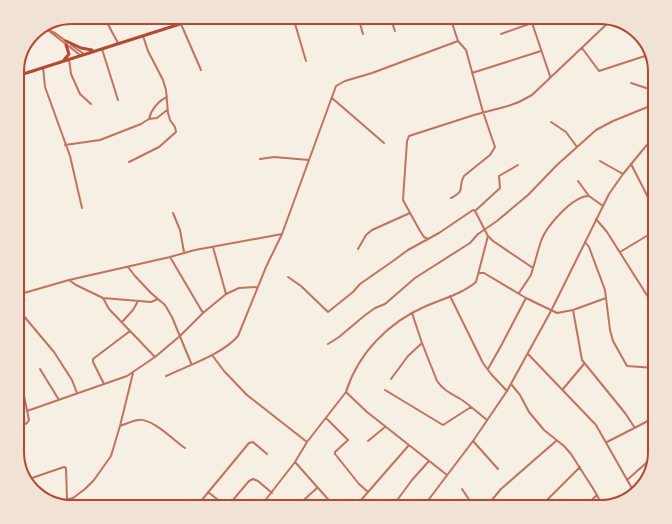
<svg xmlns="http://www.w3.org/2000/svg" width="672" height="524" viewBox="0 0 672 524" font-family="'Nunito Sans',sans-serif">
<rect width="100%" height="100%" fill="#f6efe4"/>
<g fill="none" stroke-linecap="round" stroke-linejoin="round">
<!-- minor -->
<path stroke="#c5725c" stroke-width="2" d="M 104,17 L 118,43
M 293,17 L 306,61
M 358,17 L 363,34
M 390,17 L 395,31
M 450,17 L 458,41 L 466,50 L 483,112 L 495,147 L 490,155 L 464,176 C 457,187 467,190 451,198
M 530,17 L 550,76
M 181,24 L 201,70
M 501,34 L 532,23
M 582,48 L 599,71 L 648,55
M 102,49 L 118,100
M 69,59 L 71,74 L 80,94 L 91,104
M 43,67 L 45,87 L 70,156 L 82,208
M 472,73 L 541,51
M 631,83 L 655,91
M 332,98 L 384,143
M 149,119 C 151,110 158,101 167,97
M 551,122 L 566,132 L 577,147
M 65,145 L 100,140 L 141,124 L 149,119 L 157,118 L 167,110
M 260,159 L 274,157 L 309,160
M 600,161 L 623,174
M 129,162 L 159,147 L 176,132 L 175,127 L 170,120 L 168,113 L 166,90 L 163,80 L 148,51 L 143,36
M 631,164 L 655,211
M 578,181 L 589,196
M 475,211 L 500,188 L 499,176 L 518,165
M 173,213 L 180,230 L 184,252
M 596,219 L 607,232 L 655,308
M 428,239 L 424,237 L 420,231 L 403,200 L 407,141 L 409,136 L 474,115 L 508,106 L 519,102 L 532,95 L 610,21
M 585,242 L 589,247 L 605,290 L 610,330 L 613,341 L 627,366 L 655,368
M 213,247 L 226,294
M 358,249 L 366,235 L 372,230 L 410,213
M 620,252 L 655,231
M 170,257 L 203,313
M 128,267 L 135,276 L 151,293 L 165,305 L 172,317 L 191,363
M 533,268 C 536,259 538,250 541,241 C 546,227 572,196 589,196 L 603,206
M 479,273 L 484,273 L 526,298 L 557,313 L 573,310 L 606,298
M 288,277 L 301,286 L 328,312 L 353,292 L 360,284 L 393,261 L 408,250 L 439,233 L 473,210 L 475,211 L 488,236 L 493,241 L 533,268 L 531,275 L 519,293
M 69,280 L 76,285 L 103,298 L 151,302 L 158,299
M 17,295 L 69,280 L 170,257 L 195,250 L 282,234
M 450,296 L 483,363 L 491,374 L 507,391
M 103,298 L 109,309 L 155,357
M 17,308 L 54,352 L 72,380 L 77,393
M 573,310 L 582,360 L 625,413 L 635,428
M 122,322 L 133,310 L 138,301
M 422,343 L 437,381 C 444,391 452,394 462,400 C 471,406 479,414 487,420
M 328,344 L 339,337 L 364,316 L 375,308 L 385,304 L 415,278 L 470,243 L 478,234 L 497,221 L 528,195 L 557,165 L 596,130 L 613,121 L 655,104
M 528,354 L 596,425 L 634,492
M 212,355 L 224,371 L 247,395 L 307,442
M 40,369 L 59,400
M 488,369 L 502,344 L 526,298
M 166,376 C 187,366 223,354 238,336 L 266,267 L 282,234 L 336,86 L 345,81 L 372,73 L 458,41
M 391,379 L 408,356 L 422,343 L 412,313
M 104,384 L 93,362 L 93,359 L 130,331
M 511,384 L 520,395 L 529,412 L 544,430 L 564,446 L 571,454 L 594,490 L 603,506
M 17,389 L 22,386
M 563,389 L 584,364
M 385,390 L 443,425 L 471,407
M 27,411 L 127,376 L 155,357 L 180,336 L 203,313 L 226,294 L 239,288 L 258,287
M 326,418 L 348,440 L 335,452 L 335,454 L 359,484 L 368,492
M 120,426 C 126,424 132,421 138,420 C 153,418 173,440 185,448
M 17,428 L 27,423 L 29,420 L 22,386 L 17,372
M 368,441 L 385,427
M 473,441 L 498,469
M 607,442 L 646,422 L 655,413
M 295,462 L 335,507
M 447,475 L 367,412 L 346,392 C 358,353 389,322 426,306 C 442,299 462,294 476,282 L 488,236
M 29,479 L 64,467 L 66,468 L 67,499
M 627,480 L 653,457
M 462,489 L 474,507
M 208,492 L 227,507 L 249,481 L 253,479 L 258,481 L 272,493
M 73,498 L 75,507
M 491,500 L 496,507
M 59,502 L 73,498 L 85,489 L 94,480 L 111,456 L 120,426 L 133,373
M 196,507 L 249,443 L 253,442 L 267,454
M 260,507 L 295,462 L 307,442 L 346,392
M 296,507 L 317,488
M 355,507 L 409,445
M 392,507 L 412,480 L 429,461
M 486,507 L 501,489 L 556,441
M 540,507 L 580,467
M 584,507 L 597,495"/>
<!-- tertiary -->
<path stroke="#c5725c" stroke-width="2" d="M 44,27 L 80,55
M 48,30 L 55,33 L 66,41
M 71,45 L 84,54
M 423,507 L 473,441 L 507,391 L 551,311 L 609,194 L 623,174 L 655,135"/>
<!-- trunk -->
<path stroke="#b5482f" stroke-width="3" d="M 66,41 L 81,48 L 92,50
M 64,60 L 69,54 L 66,45
M 17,76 L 202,17"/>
</g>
<!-- crop -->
<path d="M0 0H672V524H0ZM72 24H600A48 48 0 0 1 648 72V452A48 48 0 0 1 600 500H72A48 48 0 0 1 24 452V72A48 48 0 0 1 72 24Z" fill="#f1e2d6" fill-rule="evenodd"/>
<path fill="none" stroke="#b5482f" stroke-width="2" d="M72 24H600A48 48 0 0 1 648 72V452A48 48 0 0 1 600 500H72A48 48 0 0 1 24 452V72A48 48 0 0 1 72 24Z"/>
</svg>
